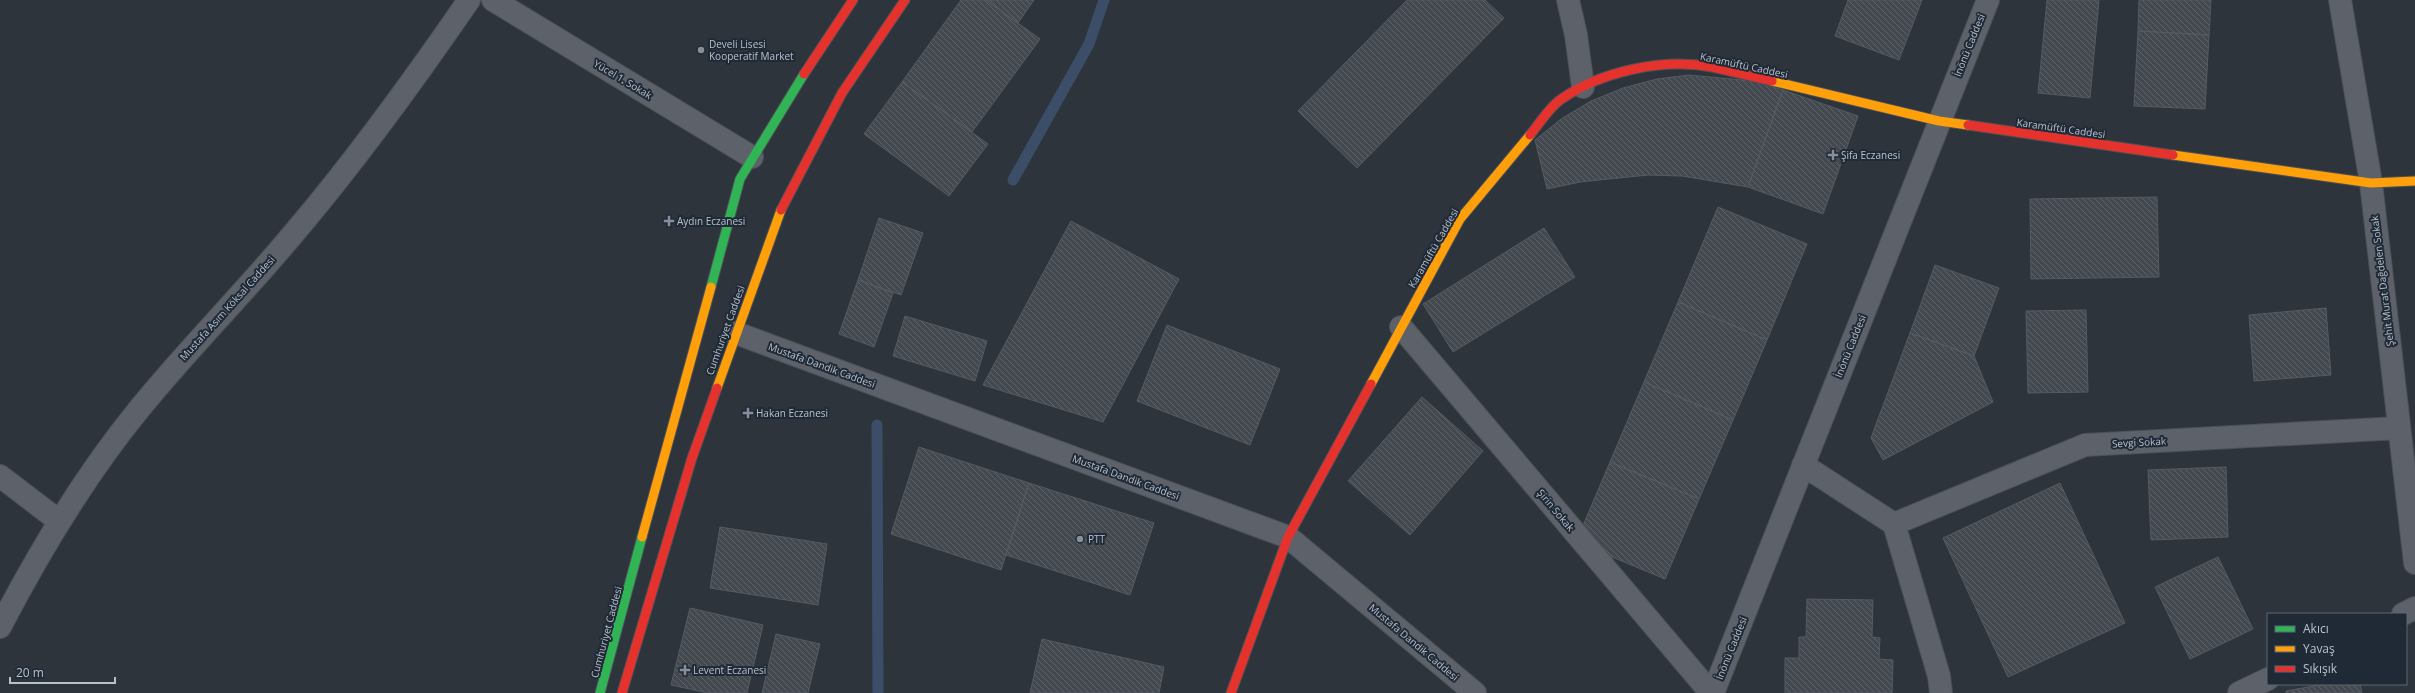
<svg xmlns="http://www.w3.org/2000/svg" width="2415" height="693" viewBox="0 0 2415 693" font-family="'Open Sans',sans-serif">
<defs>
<pattern id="building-back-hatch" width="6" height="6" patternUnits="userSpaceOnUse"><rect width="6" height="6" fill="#444950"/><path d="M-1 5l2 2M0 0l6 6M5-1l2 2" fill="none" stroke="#5d6168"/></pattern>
</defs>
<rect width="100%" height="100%" fill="#2d343c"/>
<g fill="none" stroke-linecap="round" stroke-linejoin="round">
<!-- stream -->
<path stroke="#3c4e67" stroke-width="11" d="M 1013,180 L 1089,44 L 1104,0
M 877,425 L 878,693"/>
</g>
<!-- building -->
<path fill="url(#building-back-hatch)" stroke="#555b63" d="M 961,0 L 986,0 L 1040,39 L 972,132 L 902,82 Z
M 986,0 L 1034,0 L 1018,23 Z
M 1407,0 L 1485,0 L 1504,18 L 1357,168 L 1298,111 Z
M 1848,0 L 1922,0 L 1899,60 L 1835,36 Z
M 2047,0 L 2099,0 L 2090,98 L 2038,93 Z
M 2139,0 L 2211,0 L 2209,35 L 2138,31 Z
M 2138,31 L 2209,35 L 2205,109 L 2134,106 Z
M 1689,75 L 1753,81 L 1783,90 L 1748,187 L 1682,176 L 1648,175 L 1580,182 L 1547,189 L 1535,140 L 1561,119 L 1591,101 L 1623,88 L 1657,79 Z
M 902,82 L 988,144 L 949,196 L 864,134 Z
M 1783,90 L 1858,116 L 1823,214 L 1748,187 Z
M 2157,197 L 2159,277 L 2031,279 L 2030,199 Z
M 1718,207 L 1807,244 L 1767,340 L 1678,302 Z
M 879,218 L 923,233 L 901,295 L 858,280 Z
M 1071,221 L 1179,279 L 1103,422 L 983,385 Z
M 1544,228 L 1575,277 L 1453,352 L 1423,304 Z
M 1935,265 L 1999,288 L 1974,356 L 1910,333 Z
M 858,280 L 893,293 L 874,347 L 839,334 Z
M 1678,302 L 1767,340 L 1733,420 L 1644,382 Z
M 2326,308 L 2331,375 L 2254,381 L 2249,315 Z
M 2086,310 L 2088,392 L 2028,393 L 2026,311 Z
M 905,316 L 987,341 L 975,381 L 893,356 Z
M 1167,325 L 1280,369 L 1250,445 L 1137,401 Z
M 1910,333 L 1974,356 L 1993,402 L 1883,460 L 1871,438 Z
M 1644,382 L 1733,420 L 1699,499 L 1610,462 Z
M 1422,397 L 1483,451 L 1410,535 L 1348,481 Z
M 919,447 L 1029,483 L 1001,570 L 891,534 Z
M 1610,462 L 1699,499 L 1665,579 L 1576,542 Z
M 2226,467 L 2228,537 L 2151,540 L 2148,470 Z
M 1029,483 L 1154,523 L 1130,595 L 1006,555 Z
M 2060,483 L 2125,623 L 2008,677 L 1943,538 Z
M 720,527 L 827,544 L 818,605 L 710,588 Z
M 2218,557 L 2253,629 L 2190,659 L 2155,587 Z
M 1807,599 L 1873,600 L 1872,637 L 1880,638 L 1879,659 L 1893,660 L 1892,693 L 1785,693 L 1785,658 L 1799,658 L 1799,637 L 1806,637 Z
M 690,608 L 763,625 L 747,693 L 708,693 L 671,685 Z
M 776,634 L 820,644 L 808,693 L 762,693 Z
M 1042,639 L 1164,667 L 1159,693 L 1030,693 Z
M 2325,684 L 2360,684 L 2362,693 L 2286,693 L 2286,691 Z"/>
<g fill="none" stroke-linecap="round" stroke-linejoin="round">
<!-- street casing -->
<g stroke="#4b5056" stroke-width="24">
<path id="street" d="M 493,0 L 752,157
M 1568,0 L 1576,35 L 1583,87
M 2340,0 L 2371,183 L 2415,563
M 1401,327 L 1711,693
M 736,333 L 1288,537 L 1475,693
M 1803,465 L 1894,524 L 1939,676 L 1941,693
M 0,476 L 59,521
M 1894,524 L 2085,445 L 2399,428
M 2403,614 L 2415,608
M 0,627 C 40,550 85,475 140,408 C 189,348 244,293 294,233 C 357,159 414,80 469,0
M 1713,693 L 1988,0
M 2239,693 L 2268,679"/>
</g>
<!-- fast casing -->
<g stroke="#4b5056" stroke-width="11">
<path id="fast" d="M 711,287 L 740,179 L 804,74
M 600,693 L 642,537"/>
</g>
<!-- slow casing -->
<g stroke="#4b5056" stroke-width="11">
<path id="slow" d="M 1772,81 L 1939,121 L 1968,125
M 2173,155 L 2371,183 L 2415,181
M 1371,384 L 1460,219 L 1530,135
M 717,388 L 781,210
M 642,537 L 711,287"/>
</g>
<!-- jam casing -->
<g stroke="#4b5056" stroke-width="11">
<path id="jam" d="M 804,74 L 853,0
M 1968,125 L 2173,155
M 1530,135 C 1539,124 1549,108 1560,100 C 1601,71 1663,58 1712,67 C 1732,71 1752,77 1772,81
M 781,210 L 842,93 L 905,0
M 622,693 L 692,458 L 717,388
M 1231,693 L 1288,537 L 1371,384"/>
</g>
<!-- street -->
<use href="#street" stroke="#5d626a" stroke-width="22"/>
<!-- fast -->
<use href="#fast" stroke="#30b455" stroke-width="9"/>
<!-- slow -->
<use href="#slow" stroke="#ff9f0a" stroke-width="9"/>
<!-- jam -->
<use href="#jam" stroke="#e5322d" stroke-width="9"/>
</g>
<!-- markers -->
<g fill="#878f9a" stroke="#202a37" stroke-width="1.5">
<circle cx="701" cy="50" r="4"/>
<path d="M1831 149h4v4h4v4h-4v4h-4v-4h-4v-4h4z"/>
<path d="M667 215h4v4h4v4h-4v4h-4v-4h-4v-4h4z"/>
<path d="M746 407h4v4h4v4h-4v4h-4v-4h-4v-4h4z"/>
<circle cx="1080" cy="539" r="4"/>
<path d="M683 664h4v4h4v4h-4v4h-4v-4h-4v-4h4z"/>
</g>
<g text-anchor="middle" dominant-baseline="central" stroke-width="4" stroke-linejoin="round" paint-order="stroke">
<!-- poi labels -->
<g font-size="10" fill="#b8c0cc" stroke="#202a37" text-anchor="start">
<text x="709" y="44">Develi Lisesi<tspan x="709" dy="12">Kooperatif Market</tspan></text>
<text x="1841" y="155">Şifa Eczanesi</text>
<text x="677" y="221">Aydın Eczanesi</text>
<text x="756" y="413">Hakan Eczanesi</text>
<text x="1088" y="539">PTT</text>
<text x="693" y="670">Levent Eczanesi</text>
</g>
<!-- street labels -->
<g font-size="10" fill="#b8c0cc" stroke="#202a37">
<text transform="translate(1969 45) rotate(-68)">İnönü Caddesi</text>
<text transform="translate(1744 65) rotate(12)">Karamüftü Caddesi</text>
<text transform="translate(623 79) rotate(31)">Yücel 1. Sokak</text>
<text transform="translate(2061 128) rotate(8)">Karamüftü Caddesi</text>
<text transform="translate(1433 248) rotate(-60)">Karamüftü Caddesi</text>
<text transform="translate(2382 281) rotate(-97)">Şehit Murat Dağdelen Sokak</text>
<text transform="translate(227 308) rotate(-48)">Mustafa Asım Köksal Caddesi</text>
<text transform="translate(725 330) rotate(-70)">Cumhuriyet Caddesi</text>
<text transform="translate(1850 346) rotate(-68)">İnönü Caddesi</text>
<text transform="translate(822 365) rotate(20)">Mustafa Dandik Caddesi</text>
<text transform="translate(2139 442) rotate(-3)">Sevgi Sokak</text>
<text transform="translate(1126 477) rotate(20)">Mustafa Dandik Caddesi</text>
<text transform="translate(1556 510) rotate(50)">Şirin Sokak</text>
<text transform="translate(606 632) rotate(-75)">Cumhuriyet Caddesi</text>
<text transform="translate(1414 642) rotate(40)">Mustafa Dandik Caddesi</text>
<text transform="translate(1731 648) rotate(-68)">İnönü Caddesi</text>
</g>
</g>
<!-- legend -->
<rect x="2267" y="613" width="140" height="72" fill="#202a37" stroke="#5d6673"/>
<rect x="2275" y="626" width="20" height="6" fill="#30b455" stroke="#5d6673"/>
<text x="2303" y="633" font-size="12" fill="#b8c0cc">Akıcı</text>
<rect x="2275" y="646" width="20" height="6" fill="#ff9f0a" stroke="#5d6673"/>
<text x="2303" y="653" font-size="12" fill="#b8c0cc">Yavaş</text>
<rect x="2275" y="666" width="20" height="6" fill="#e5322d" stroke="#5d6673"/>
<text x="2303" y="673" font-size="12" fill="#b8c0cc">Sıkışık</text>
<!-- scale -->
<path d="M10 677v6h105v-6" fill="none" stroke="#b8c0cc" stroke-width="2"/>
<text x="16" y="677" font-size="12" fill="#b8c0cc" stroke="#202a37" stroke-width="3" paint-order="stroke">20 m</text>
</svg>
